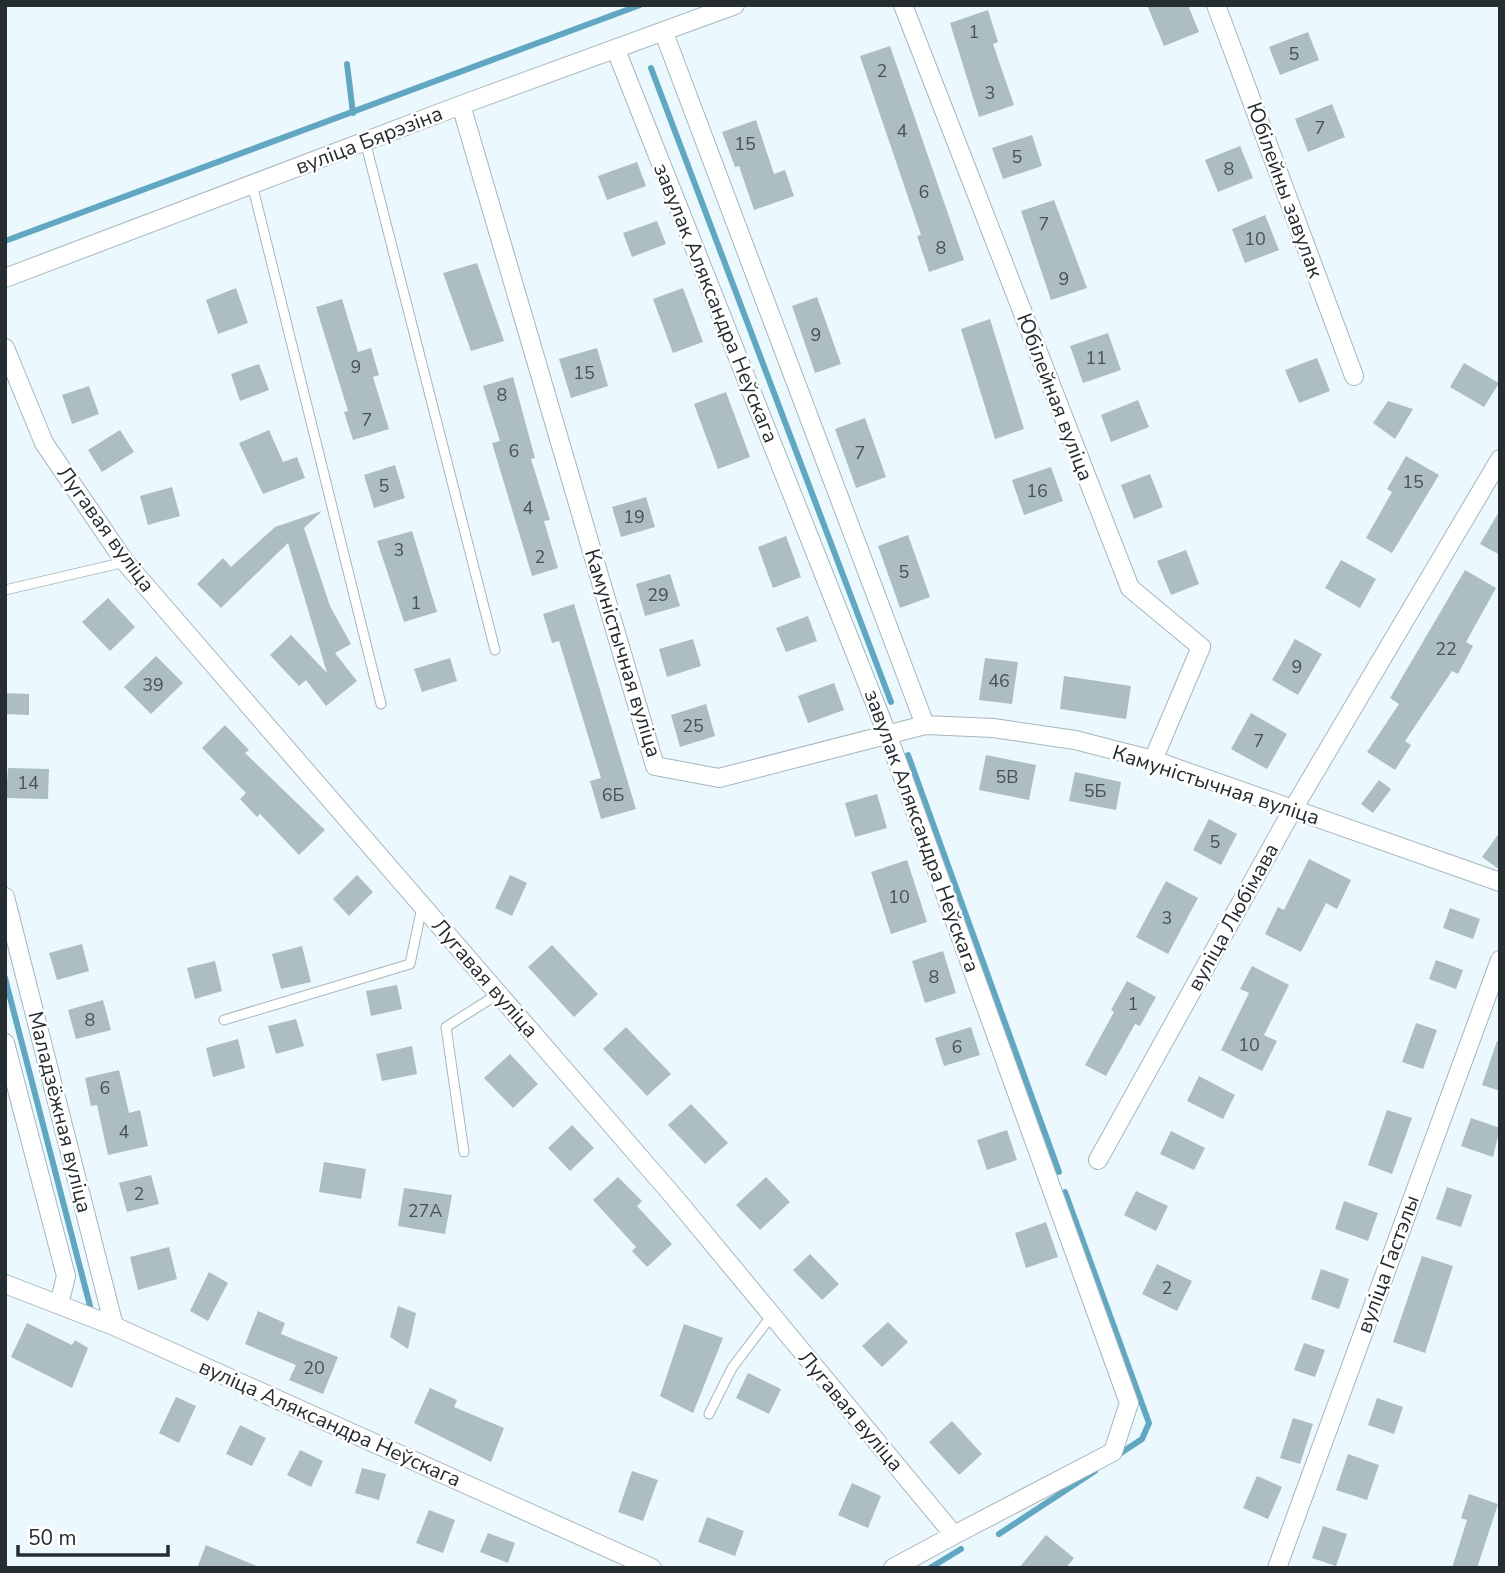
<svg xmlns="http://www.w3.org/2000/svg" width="1505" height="1573" viewBox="0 0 1505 1573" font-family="'Nunito Sans',sans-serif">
<rect width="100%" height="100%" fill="#ebf9ff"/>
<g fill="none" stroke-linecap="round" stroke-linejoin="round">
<!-- stream -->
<path stroke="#62a7c1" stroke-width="6" d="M 347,64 L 353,113
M 651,68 L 891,702
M 5,241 L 640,5
M 908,755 L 1059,1172
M 5,978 L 90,1306
M 1065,1192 L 1149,1423 L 1142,1439 L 1115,1457
M 999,1534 L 1095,1471
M 930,1568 L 961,1549"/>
</g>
<!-- building -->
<path fill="#acbdc4" d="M 1147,5 L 1188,5 L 1199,32 L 1164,46 Z
M 988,10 L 998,42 L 993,44 L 1014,105 L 979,117 L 950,23 Z
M 1308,32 L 1319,60 L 1280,75 L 1269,47 Z
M 890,46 L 964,260 L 929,272 L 917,236 L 921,235 L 860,56 Z
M 1332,104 L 1345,137 L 1308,152 L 1295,119 Z
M 756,120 L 774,174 L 785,170 L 794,196 L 754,210 L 739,166 L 735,167 L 722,132 Z
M 1032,135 L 1042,166 L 1003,179 L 992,148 Z
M 1240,146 L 1253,178 L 1218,192 L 1205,160 Z
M 637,162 L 646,186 L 607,200 L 598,176 Z
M 1054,200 L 1087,288 L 1051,300 L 1021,211 Z
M 1265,215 L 1279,250 L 1245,263 L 1232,229 Z
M 657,221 L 666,244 L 632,257 L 623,233 Z
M 477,263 L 504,341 L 471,351 L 443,273 Z
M 236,288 L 248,323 L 218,334 L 206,300 Z
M 683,288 L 703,342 L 673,353 L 653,299 Z
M 817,297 L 841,364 L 815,373 L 792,306 Z
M 342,299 L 358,352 L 371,348 L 379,375 L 373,377 L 389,429 L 353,440 L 344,412 L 348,411 L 316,307 Z
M 990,319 L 1024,429 L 995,439 L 961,329 Z
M 1108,333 L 1121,370 L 1083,383 L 1070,346 Z
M 597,348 L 608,386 L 571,398 L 559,359 Z
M 1317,358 L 1330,391 L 1299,403 L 1285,370 Z
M 1464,363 L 1499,383 L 1484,407 L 1450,387 Z
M 259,364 L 269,390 L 240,401 L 231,374 Z
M 513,377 L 535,458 L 531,459 L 550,520 L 544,521 L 558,568 L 532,576 L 492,443 L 500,441 L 483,386 Z
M 89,386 L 99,414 L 72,424 L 62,395 Z
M 726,392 L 750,457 L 718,469 L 694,404 Z
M 1138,400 L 1149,427 L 1111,442 L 1101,415 Z
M 1388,401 L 1413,409 L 1395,439 L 1373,423 Z
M 865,418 L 886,477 L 856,488 L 835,429 Z
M 120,430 L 134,452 L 102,472 L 88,450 Z
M 269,430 L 283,462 L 297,457 L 305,478 L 263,494 L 239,443 Z
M 1406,456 L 1439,475 L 1392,553 L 1366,538 L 1392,492 L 1387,489 Z
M 395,465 L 405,498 L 374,508 L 364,475 Z
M 1051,467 L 1063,501 L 1024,515 L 1012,480 Z
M 1150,474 L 1163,507 L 1134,519 L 1121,485 Z
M 172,487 L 180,516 L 148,525 L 140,496 Z
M 646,497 L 655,527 L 621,537 L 612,507 Z
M 1500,510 L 1500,555 L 1480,544 Z
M 322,511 L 304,528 L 330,606 L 351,644 L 335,653 L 357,681 L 326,706 L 306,680 L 299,686 L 270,655 L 291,635 L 327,673 L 288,543 L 221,608 L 197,584 L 223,558 L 231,567 L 275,527 Z
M 412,531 L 437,612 L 404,622 L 377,541 Z
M 908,535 L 930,597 L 900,608 L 878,546 Z
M 786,536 L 801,577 L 773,588 L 758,547 Z
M 1186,550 L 1199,584 L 1171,595 L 1157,561 Z
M 1341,560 L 1376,579 L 1360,608 L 1325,588 Z
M 1465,570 L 1496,588 L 1466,642 L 1473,646 L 1458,674 L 1452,671 L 1405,741 L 1411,745 L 1395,770 L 1367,752 L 1399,704 L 1390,698 Z
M 670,574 L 680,606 L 645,616 L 636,584 Z
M 108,598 L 135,627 L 110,651 L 82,622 Z
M 574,604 L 636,809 L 601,819 L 590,781 L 601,778 L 559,641 L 552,643 L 543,614 Z
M 808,616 L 817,641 L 786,652 L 776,628 Z
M 693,639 L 701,666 L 667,677 L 659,649 Z
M 1295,639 L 1322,654 L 1298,695 L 1272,680 Z
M 156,656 L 183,683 L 151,714 L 124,687 Z
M 450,658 L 457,681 L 422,692 L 414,669 Z
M 985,658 L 1018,662 L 1012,704 L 979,700 Z
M 1064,676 L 1131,686 L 1126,719 L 1060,709 Z
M 834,683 L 844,710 L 808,723 L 798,696 Z
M 5,693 L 29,694 L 29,715 L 5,714 Z
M 706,704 L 715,736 L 680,747 L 671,715 Z
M 1251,713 L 1287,734 L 1267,769 L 1231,749 Z
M 225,725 L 249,750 L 245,753 L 325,830 L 299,855 L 260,814 L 257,817 L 240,799 L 246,793 L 202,748 Z
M 986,755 L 1036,765 L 1029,800 L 979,790 Z
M 8,768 L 49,769 L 48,799 L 6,798 Z
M 1075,772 L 1121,782 L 1116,810 L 1069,801 Z
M 1379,780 L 1391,789 L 1373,813 L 1361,804 Z
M 877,794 L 887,828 L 855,837 L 845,803 Z
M 1209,819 L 1237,834 L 1221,865 L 1193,850 Z
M 1500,832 L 1500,870 L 1482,857 Z
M 1309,859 L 1351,880 L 1337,909 L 1326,903 L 1301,952 L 1265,934 L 1278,907 L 1284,910 Z
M 907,860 L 927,922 L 891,934 L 871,872 Z
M 357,875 L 373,892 L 349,916 L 333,899 Z
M 510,875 L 527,883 L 512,916 L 495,908 Z
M 1166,881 L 1198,898 L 1168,954 L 1136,937 Z
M 1450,908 L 1480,919 L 1473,939 L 1443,928 Z
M 82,944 L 89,971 L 57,980 L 49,953 Z
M 552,945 L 598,994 L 574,1017 L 528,967 Z
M 302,946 L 311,982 L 281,989 L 272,954 Z
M 943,951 L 956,993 L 925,1003 L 912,961 Z
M 1436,960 L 1463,970 L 1456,989 L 1429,979 Z
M 215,961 L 222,991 L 195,999 L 187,968 Z
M 1252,966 L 1289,985 L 1264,1035 L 1277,1041 L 1262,1071 L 1221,1050 L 1249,993 L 1240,989 Z
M 1127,981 L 1156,997 L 1140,1026 L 1135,1024 L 1106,1076 L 1085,1065 L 1114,1012 L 1111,1010 Z
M 397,985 L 402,1009 L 371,1016 L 366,991 Z
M 103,1000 L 111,1030 L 76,1039 L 68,1010 Z
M 296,1019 L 304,1046 L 276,1054 L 268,1026 Z
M 1416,1023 L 1437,1030 L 1423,1069 L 1402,1062 Z
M 626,1027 L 671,1074 L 647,1096 L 603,1049 Z
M 971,1027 L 980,1055 L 944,1066 L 935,1038 Z
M 238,1039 L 245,1068 L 213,1077 L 206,1048 Z
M 1497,1041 L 1500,1042 L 1500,1091 L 1482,1085 Z
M 412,1046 L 417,1074 L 382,1081 L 376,1054 Z
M 510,1054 L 538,1084 L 513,1108 L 484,1078 Z
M 119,1070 L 129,1113 L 140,1110 L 148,1146 L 108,1155 L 97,1105 L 91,1106 L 85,1078 Z
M 1199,1076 L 1235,1095 L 1223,1119 L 1187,1101 Z
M 691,1104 L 728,1143 L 705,1164 L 668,1125 Z
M 1387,1110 L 1412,1118 L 1392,1174 L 1368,1165 Z
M 1471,1118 L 1500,1128 L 1493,1157 L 1461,1146 Z
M 572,1125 L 594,1148 L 570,1171 L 548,1148 Z
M 1007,1130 L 1017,1160 L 987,1170 L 977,1140 Z
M 1171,1131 L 1205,1148 L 1194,1170 L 1160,1154 Z
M 324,1162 L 366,1169 L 361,1199 L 319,1192 Z
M 151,1175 L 159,1204 L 127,1212 L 119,1183 Z
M 618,1177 L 642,1201 L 637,1206 L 672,1244 L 647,1267 L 632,1251 L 636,1247 L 593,1200 Z
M 766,1177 L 790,1202 L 760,1230 L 736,1205 Z
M 1447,1187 L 1472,1195 L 1461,1227 L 1436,1219 Z
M 404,1188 L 452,1195 L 445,1234 L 398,1226 Z
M 1136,1191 L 1168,1206 L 1156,1231 L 1124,1215 Z
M 1344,1201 L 1378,1213 L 1368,1241 L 1335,1229 Z
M 1046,1222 L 1058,1257 L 1026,1268 L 1015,1233 Z
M 169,1247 L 177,1279 L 138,1290 L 130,1257 Z
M 810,1254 L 839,1284 L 822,1300 L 793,1270 Z
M 1422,1256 L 1453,1266 L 1425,1353 L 1393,1342 Z
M 1157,1264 L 1192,1281 L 1177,1311 L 1142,1294 Z
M 1321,1269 L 1349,1279 L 1339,1309 L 1311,1299 Z
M 209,1272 L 228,1283 L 208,1321 L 190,1311 Z
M 398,1306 L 416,1313 L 408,1349 L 390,1337 Z
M 258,1311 L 285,1323 L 281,1334 L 338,1357 L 323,1394 L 289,1380 L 296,1365 L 245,1344 Z
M 888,1322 L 908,1342 L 882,1367 L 862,1346 Z
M 27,1323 L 72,1345 L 75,1340 L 88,1348 L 72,1388 L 11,1357 Z
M 684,1324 L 723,1338 L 693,1413 L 660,1396 Z
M 1304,1343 L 1325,1350 L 1315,1377 L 1294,1370 Z
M 748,1373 L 781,1389 L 769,1414 L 736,1398 Z
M 430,1388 L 457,1400 L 454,1407 L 504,1428 L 491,1462 L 414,1423 Z
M 176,1397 L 196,1406 L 179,1443 L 159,1433 Z
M 1377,1398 L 1403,1407 L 1394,1434 L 1368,1425 Z
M 1293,1418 L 1313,1424 L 1300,1464 L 1280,1458 Z
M 952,1421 L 982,1454 L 959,1475 L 929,1442 Z
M 240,1425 L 266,1438 L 252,1466 L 226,1454 Z
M 300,1450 L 323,1461 L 311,1487 L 287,1475 Z
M 1348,1454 L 1379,1465 L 1367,1500 L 1336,1490 Z
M 362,1468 L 386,1474 L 379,1500 L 355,1493 Z
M 632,1471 L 658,1480 L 643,1521 L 618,1512 Z
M 1257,1476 L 1282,1487 L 1268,1519 L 1243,1508 Z
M 852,1483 L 881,1496 L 868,1528 L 838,1515 Z
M 1469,1494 L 1498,1504 L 1477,1568 L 1452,1568 L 1467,1520 L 1461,1518 Z
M 429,1510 L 455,1520 L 443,1553 L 416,1543 Z
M 707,1517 L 744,1531 L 735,1556 L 698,1542 Z
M 1323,1526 L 1347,1534 L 1336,1566 L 1312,1558 Z
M 488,1533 L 515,1543 L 508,1563 L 480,1552 Z
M 1046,1535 L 1074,1558 L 1066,1568 L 1019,1568 Z
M 206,1545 L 259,1567 L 259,1568 L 197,1568 Z"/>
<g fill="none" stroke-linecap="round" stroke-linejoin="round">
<!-- service casing -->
<g stroke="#a5b6be" stroke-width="11">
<path id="service" d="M 365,141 L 495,650
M 252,184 L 381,704
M 5,590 L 125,562
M 224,1020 L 410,964 L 422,907
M 464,1152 L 446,1027 L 498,994
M 709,1414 L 732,1368 L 772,1315"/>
</g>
<!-- minor casing -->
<g stroke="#a5b6be" stroke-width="20">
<path id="minor" d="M 903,5 L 1130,588 L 1201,647 L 1153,760
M 1216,5 L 1354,376
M 664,33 L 925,725
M 616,50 L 888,736 L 1129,1403 L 1113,1452 L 954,1535
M 461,105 L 655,766 L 719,778 L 925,725 L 993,728 L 1075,740 L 1153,760 L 1500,882
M 5,278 L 461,105 L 735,5
M 5,348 L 44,443 L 125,562 L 675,1198 L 954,1535 L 893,1568
M 5,897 L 114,1326
M 5,1043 L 66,1276 L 59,1305
M 1098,1160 L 1293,809 L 1500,459
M 5,1284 L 114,1326 L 652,1568
M 1277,1568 L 1500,960"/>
</g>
<!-- service -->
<use href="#service" stroke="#fff" stroke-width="9"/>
<!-- minor -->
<use href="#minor" stroke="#fff" stroke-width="18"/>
</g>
<g text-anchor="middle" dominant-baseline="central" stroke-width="5" stroke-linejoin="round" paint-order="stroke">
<!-- number labels -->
<g font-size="18" fill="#485155">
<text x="974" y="32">1</text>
<text x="1294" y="54">5</text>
<text x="882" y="71">2</text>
<text x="990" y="93">3</text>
<text x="1320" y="128">7</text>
<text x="902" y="131">4</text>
<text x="745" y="144">15</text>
<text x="1017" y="157">5</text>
<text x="1229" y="169">8</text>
<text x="924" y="192">6</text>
<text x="1044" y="224">7</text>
<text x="1255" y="239">10</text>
<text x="941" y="248">8</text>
<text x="1064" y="279">9</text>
<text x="816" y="335">9</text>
<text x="1096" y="358">11</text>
<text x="356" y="367">9</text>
<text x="584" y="373">15</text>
<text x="502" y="395">8</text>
<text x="367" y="420">7</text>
<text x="514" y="451">6</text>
<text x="860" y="453">7</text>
<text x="1413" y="482">15</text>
<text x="384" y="486">5</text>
<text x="1037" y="491">16</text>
<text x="528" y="508">4</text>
<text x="634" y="517">19</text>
<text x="399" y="550">3</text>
<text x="540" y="557">2</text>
<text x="904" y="572">5</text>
<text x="658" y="595">29</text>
<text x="416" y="603">1</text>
<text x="1446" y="649">22</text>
<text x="1297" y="667">9</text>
<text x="999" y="681">46</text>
<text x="153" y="685">39</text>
<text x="693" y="726">25</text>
<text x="1259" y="741">7</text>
<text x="1007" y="777">5В</text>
<text x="28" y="783">14</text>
<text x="1095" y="791">5Б</text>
<text x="613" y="795">6Б</text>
<text x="1215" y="842">5</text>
<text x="899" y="897">10</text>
<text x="1167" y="918">3</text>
<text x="934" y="977">8</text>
<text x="1133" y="1004">1</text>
<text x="90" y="1020">8</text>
<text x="1249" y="1045">10</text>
<text x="957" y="1047">6</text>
<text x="105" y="1088">6</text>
<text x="124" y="1132">4</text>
<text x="139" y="1194">2</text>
<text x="425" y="1211">27А</text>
<text x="1167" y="1288">2</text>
<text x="314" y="1368">20</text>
</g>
<!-- street labels -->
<g font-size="21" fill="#262d30" stroke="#fff">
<text transform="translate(369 140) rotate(-21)">вуліца Бярэзіна</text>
<text transform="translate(1285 190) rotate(70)">Юбілейны завулак</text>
<text transform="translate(716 303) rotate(68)">завулак Аляксандра Неўскага</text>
<text transform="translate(1055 397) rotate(69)">Юбілейная вуліца</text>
<text transform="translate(106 529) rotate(54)">Лугавая вуліца</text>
<text transform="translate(623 653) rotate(73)">Камуністычная вуліца</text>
<text transform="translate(1216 785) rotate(18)">Камуністычная вуліца</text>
<text transform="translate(922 831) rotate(70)">завулак Аляксандра Неўскага</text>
<text transform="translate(1233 917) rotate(-61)">вуліца Любімава</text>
<text transform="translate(485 978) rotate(49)">Лугавая вуліца</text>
<text transform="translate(60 1112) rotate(76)">Маладзёжная вуліца</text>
<text transform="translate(1388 1264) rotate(-70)">вуліца Гастэлы</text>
<text transform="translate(851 1411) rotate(50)">Лугавая вуліца</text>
<text transform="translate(330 1423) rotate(24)">вуліца Аляксандра Неўскага</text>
</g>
</g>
<!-- border -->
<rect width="1505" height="1573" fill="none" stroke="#262d30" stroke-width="14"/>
<!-- scale -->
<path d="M18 1545v10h150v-10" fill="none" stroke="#262d30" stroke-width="3.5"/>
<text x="28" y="1545" font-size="21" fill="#262d30" stroke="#ffffff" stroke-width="5" paint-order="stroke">50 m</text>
</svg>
